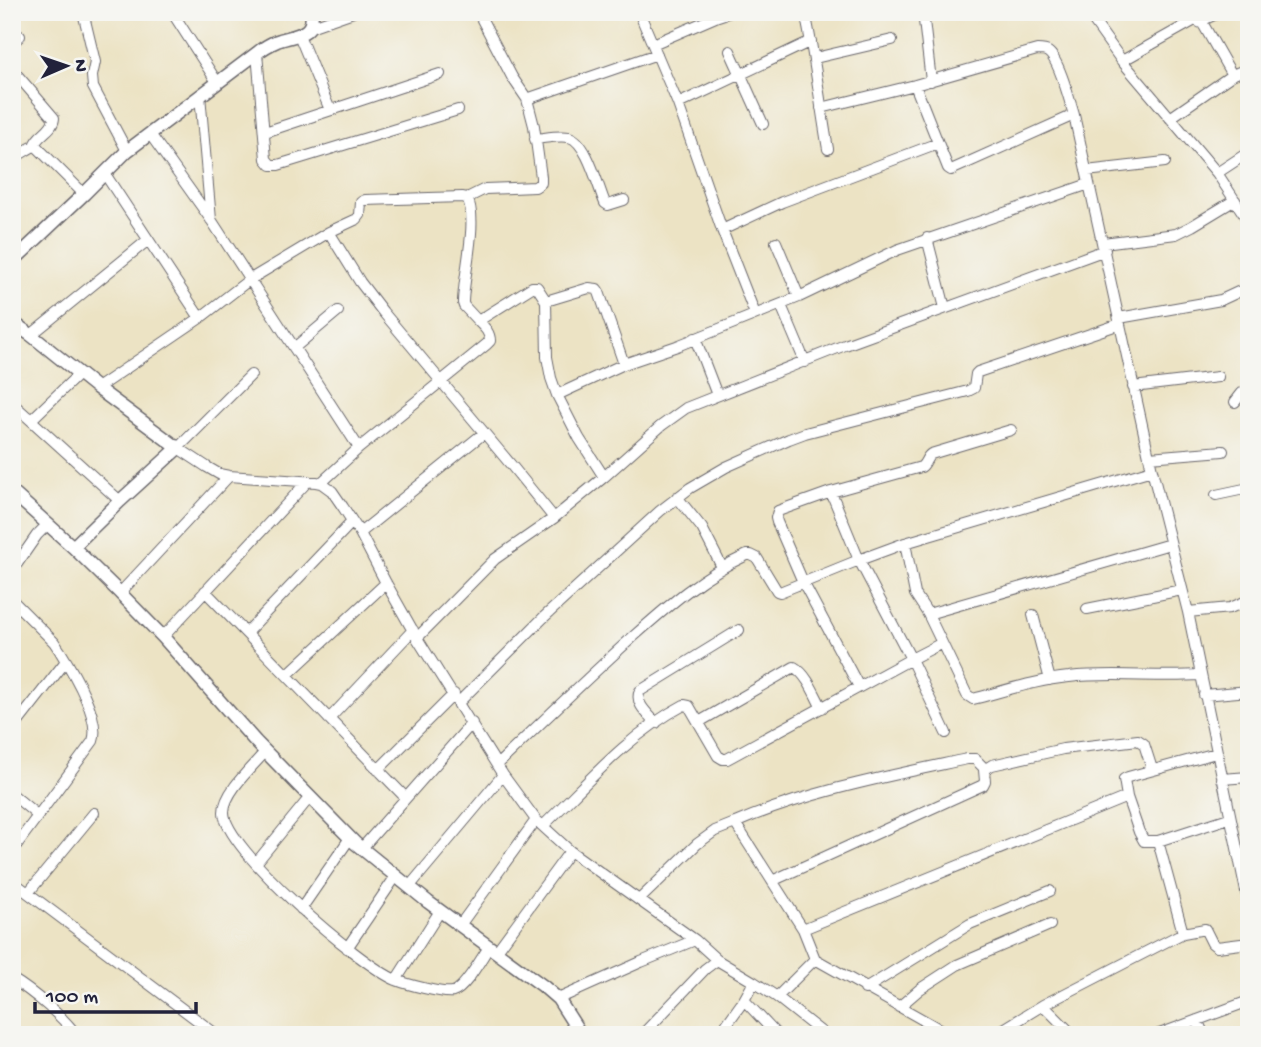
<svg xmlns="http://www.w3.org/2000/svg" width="1261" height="1047" viewBox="0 0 1261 1047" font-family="'Gochi Hand',sans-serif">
<rect width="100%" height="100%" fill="#f6f6f2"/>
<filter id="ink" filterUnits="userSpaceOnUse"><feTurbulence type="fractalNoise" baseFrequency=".0143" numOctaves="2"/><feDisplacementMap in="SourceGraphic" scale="14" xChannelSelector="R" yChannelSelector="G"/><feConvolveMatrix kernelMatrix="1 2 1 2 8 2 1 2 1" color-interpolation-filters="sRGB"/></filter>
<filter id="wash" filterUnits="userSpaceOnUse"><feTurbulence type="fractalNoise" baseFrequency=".00686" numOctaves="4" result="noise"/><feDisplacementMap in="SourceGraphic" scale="28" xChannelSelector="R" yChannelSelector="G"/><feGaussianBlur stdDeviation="1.57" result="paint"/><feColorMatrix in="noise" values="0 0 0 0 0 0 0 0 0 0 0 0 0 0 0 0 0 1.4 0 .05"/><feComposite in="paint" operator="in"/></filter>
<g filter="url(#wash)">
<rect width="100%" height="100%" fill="#ece3c4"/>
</g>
<g filter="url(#ink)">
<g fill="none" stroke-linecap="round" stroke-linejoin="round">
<!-- minor casing -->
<g stroke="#69666b" stroke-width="12">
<path id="minor" d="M 83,12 L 95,62 L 92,76 L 93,87 L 127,151
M 172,12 L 217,82
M 478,12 L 512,77 L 527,99 L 657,54
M 639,12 L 678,104
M 805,12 C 815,58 820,104 828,149
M 923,12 L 931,81
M 1087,12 L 1122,61 L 1217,173 L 1249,222
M 1201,21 L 1220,12
M 310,27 L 353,12
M 299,35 L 330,110
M 12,43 L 20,36
M 653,44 L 718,16 L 730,12
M 730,51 L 763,124
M 257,53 L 266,159 L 271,165 L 278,165 L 458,110
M 815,58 L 892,40
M 1122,61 L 1195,20 L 1203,24 L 1232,75
M 12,69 L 54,118 C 53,131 37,134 34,146
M 915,85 L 948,168 L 951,170 L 1074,115
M 200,95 L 211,220
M 821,108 L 915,85 L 1037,50 C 1041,50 1045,50 1048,52 C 1059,59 1070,102 1074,115 L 1152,470 L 1188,612 L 1248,901
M 1170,118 L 1232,75 L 1249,68
M 265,132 L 440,74
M 150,134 L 212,221 L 359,448 L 321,483
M 535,139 C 546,138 558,135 569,137 C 587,141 598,187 605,203 L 608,205 L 624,200
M 12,155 C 22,157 27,147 36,146 L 84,194
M 1086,171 L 1165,162
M 1217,173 L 1249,152
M 105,174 L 200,318
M 467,198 L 485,189 L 535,187 L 541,183 L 541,177 L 534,126 L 527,99
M 722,230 L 782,202 L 938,143
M 329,232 L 357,219 L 360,215 L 361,202 L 365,200 L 462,197 L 467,198 C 479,219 463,277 463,303 L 464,306 L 478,321
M 927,238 L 945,308
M 776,242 L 799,297
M 1103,243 L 1176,234 L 1192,226 L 1235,200
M 12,245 L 21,254
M 546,301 L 589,288 L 597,289 L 599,292 L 624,364
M 781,305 L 805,362
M 755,314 L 722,230 L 678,104 L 811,41
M 1119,318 L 1221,300 L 1249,287
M 31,335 L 148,240
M 695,338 L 717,395
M 294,348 L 338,311
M 251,375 L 178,448 L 207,467 L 219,474 L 229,476 L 316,482 L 321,483 L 332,491 L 343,507 L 360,533 L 386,583 L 417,638 L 503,775 L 536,820 L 570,851 L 695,940 L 717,960 L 754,982 L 744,1000 L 719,1035
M 1133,387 L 1218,377
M 97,388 L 200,318 L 249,280 L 329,232 L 360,282 L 383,312 L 512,466 L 554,518
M 1235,402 L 1242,393 L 1249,389
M 12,403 L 120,501
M 31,420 L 79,374
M 359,448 L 487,344 L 490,341 C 490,332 484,327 478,321 L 532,287 L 537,287 L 546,301 L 547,357 L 551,378 L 557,395
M 1149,457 L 1223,451
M 604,477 L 579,438 L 557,395 L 624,364 L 677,346 L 799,297 L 897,250 L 1089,184
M 831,492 L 859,560 L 905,543 L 1152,470
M 1216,495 L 1249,488
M 677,497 L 702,528 L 722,567
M 360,533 L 484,433
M 12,571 L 37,535 L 47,525
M 205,591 L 405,797
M 120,593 L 229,476
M 12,600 L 54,642 L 60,651 C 73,672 101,718 93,741 L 12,851
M 1087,609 L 1182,590
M 1188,612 L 1230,608 L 1249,600
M 928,614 L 1170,544
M 1033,615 L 1050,680
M 246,633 L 352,522
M 163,637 L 308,481
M 417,638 L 495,559 L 554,518 L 604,477 L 661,426 L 686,408 L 845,345 L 1105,250
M 942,643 L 967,695 L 973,699 C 1004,691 1037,680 1069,677 C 1112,672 1156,678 1200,675
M 287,675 L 386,583
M 859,687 L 803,582 L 777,522 L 776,518 L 778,511 L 831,492 L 921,467 C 926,464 926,457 931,454 L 1011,430
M 1204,695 L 1249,691
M 459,702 L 543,618 L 660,511 L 690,488 L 726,467 L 789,439 L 805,433 L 968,391 L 974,388 L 976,374 L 978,372 L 1120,324
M 329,719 L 413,630
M 699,722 L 794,667 C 807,674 815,695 822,708
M 656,723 C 648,714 634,703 640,691 L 739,630
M 12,730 L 66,661
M 265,752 C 253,766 224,792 224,812 C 224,849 360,965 396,980 C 406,984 443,994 453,992 C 465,989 482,957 489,947
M 497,765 C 542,722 587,678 634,636 C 669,605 703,575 747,555 L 751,555 L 757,558 L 777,591 L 780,592 L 859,560 L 911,659 L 942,643 L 928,614 L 915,594 L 905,543
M 378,770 L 454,694
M 1222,779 L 1249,777
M 12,794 L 37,815
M 1127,797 L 1139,832 L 1144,841 L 1158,841 L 1229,818
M 735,823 C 809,791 888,776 967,759 L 975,759 L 985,769
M 543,826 C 587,783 629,734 684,705 L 689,706 L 718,756 L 723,759 L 727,759 L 911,659 L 946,733
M 1158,841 L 1183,933
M 362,848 L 472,723
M 1238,855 L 1249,854
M 256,863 L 310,797
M 12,881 L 217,1035
M 772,881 L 983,785 L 985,781 L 984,770 L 992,765 L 1063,749 L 1138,740 L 1144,744 L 1152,769
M 409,887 L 503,775
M 28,893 L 94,813
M 639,900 L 697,844 L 715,831 L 735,823 L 803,929 L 815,959 L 950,1035
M 301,909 L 350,838
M 460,925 L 536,820
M 803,929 L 1127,797 L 1124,779 L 1128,777 L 1216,753
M 347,948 L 396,876
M 496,952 L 570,851
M 12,979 C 29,989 65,1018 76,1035
M 396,980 L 440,911
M 754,982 L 777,997 L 815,959
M 865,989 L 970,924 L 1050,891
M 777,997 L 825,1035
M 558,999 L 641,962 L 695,940
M 744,1000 L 777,1035
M 1043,1005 L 1073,1035
M 899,1007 L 920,989 L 957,965 L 1050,925
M 1197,1020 L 1204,1035
M 642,1035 L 705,969 L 717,960
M 994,1035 L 1043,1005 L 1183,933 L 1205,929 L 1212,943 L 1217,947 L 1249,943
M 1157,1035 L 1249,1001"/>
</g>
<!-- tertiary casing -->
<g stroke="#69666b" stroke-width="15">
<path id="tertiary" d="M 12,262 L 84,194 L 127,151 L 257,53 C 263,48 270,44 277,41 C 293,35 316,36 311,12
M 12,322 L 31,335 L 97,388 L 178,448 L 120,501 L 73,547
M 12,492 L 73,547 L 120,593 L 163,637 L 256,742 L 355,843 L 428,902 L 543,986 L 558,999 L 581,1035"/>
</g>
<!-- minor -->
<use href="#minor" stroke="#fff" stroke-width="10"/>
<!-- tertiary -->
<use href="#tertiary" stroke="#fff" stroke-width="12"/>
</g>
</g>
<!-- margin -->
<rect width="1261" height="1047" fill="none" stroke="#f6f6f2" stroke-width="42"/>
<!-- north arrow -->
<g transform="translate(66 66) rotate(88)" stroke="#f6f6f2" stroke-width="5" paint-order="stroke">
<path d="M0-5L12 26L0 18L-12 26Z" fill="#22223b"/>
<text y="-10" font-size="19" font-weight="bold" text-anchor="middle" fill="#22223b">N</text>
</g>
<!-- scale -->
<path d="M35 1002v10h161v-10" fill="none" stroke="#22223b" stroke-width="3.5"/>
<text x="46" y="1002" font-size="21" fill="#22223b" stroke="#f6f6f2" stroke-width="5" paint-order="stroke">100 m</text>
</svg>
